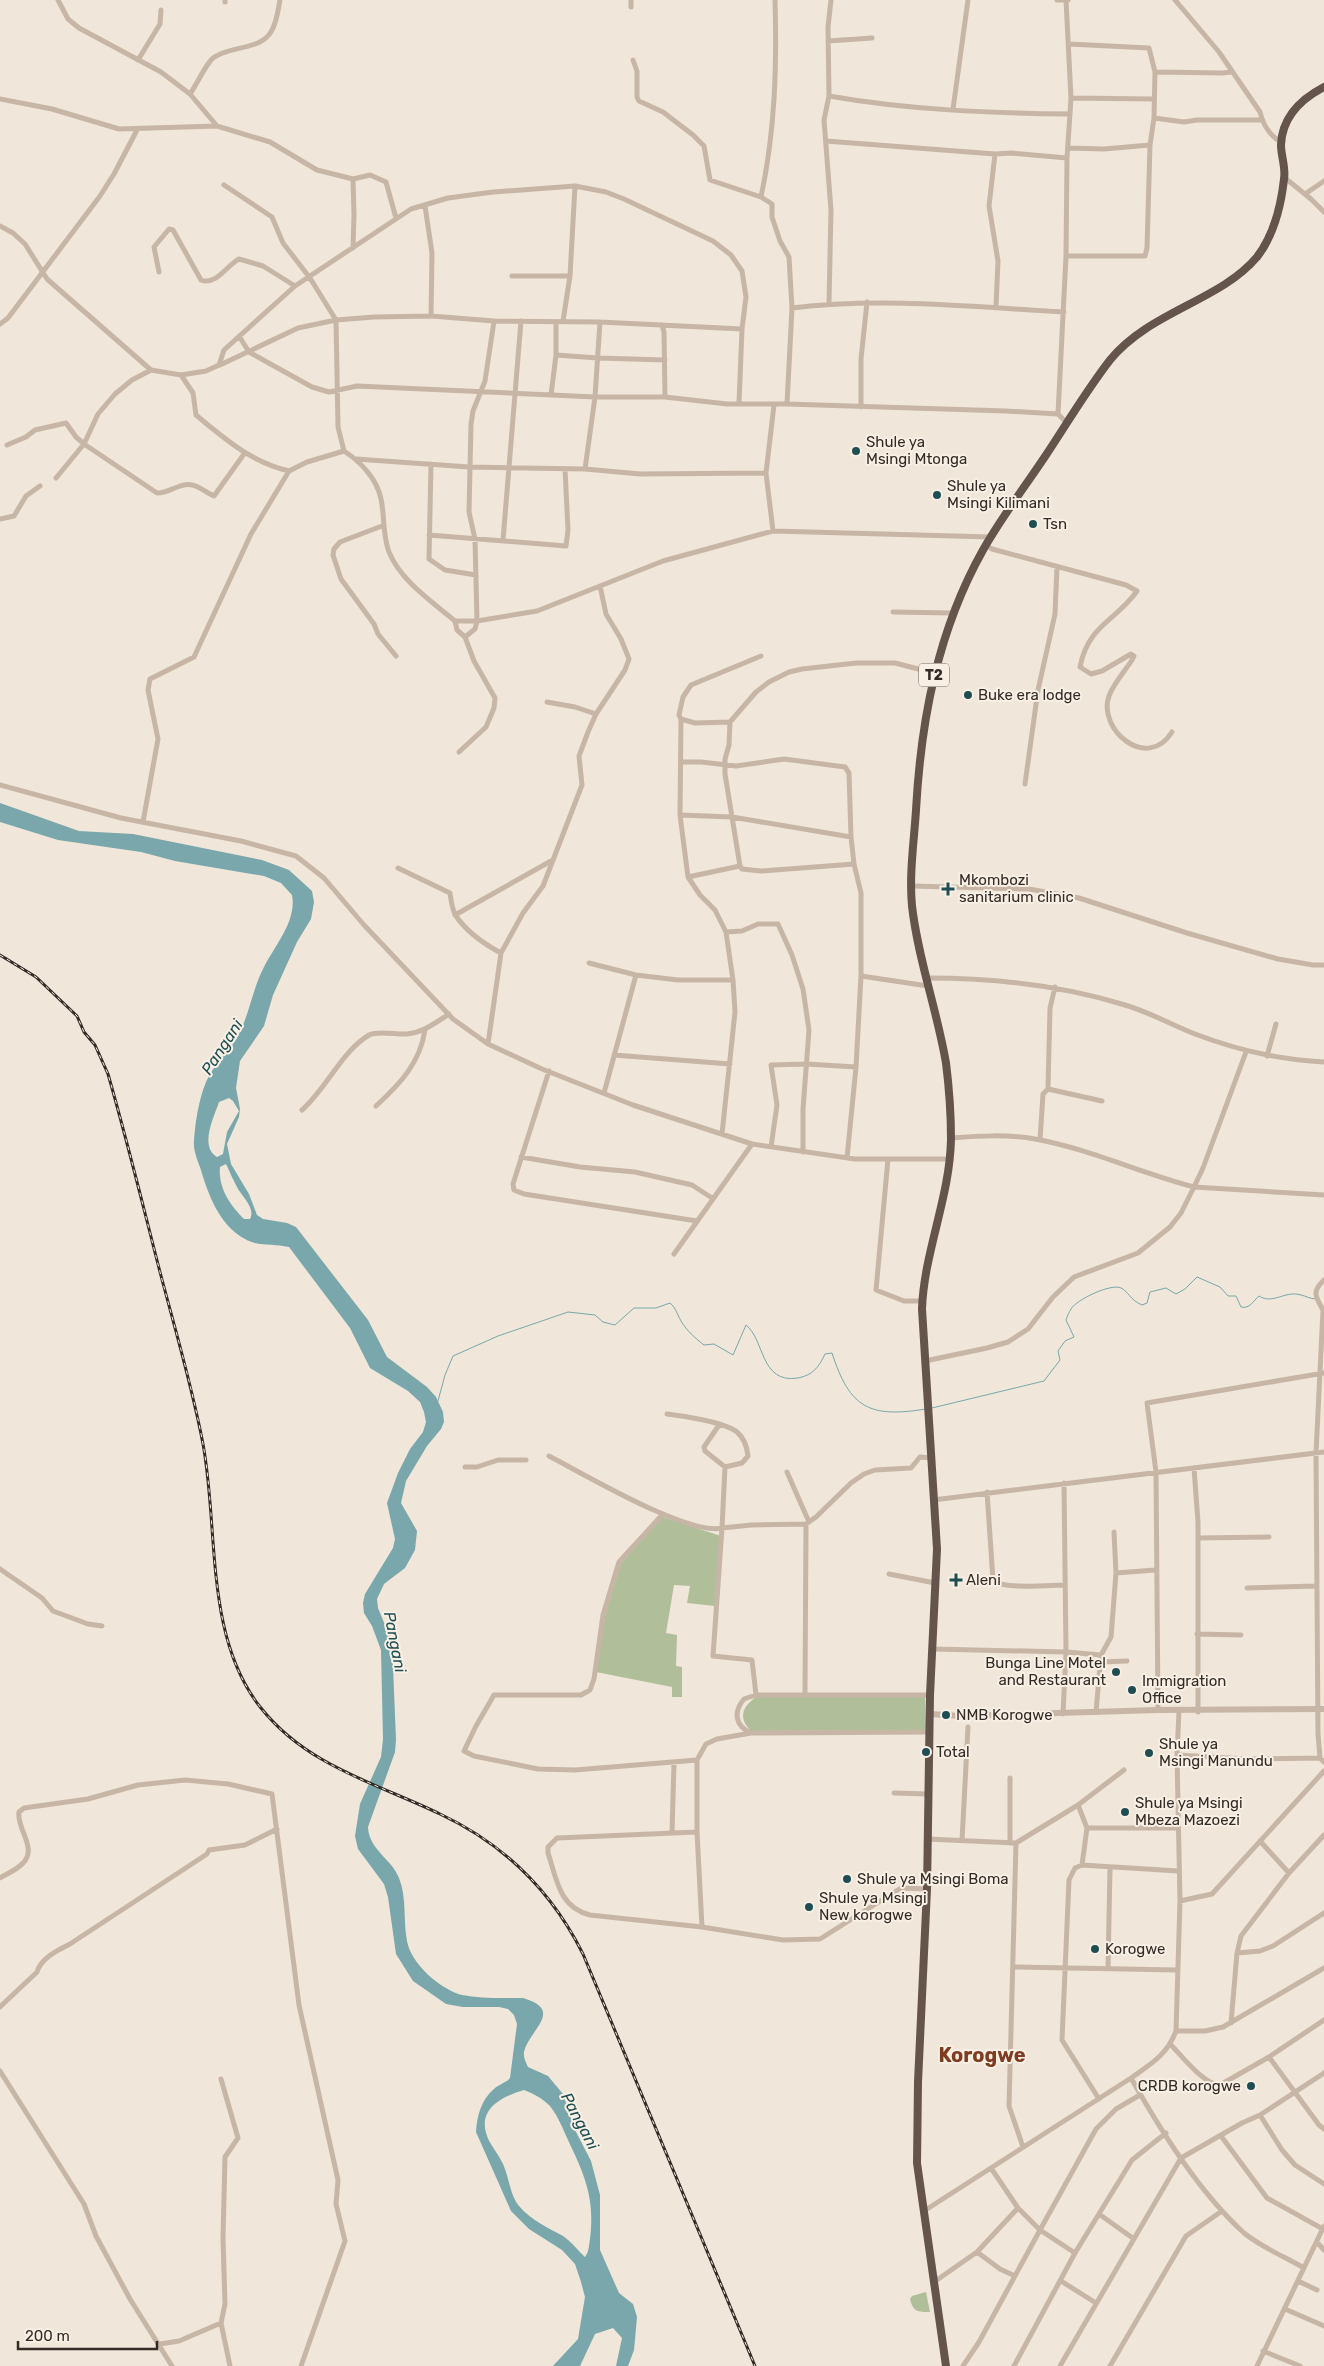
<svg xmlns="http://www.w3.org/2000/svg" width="1324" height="2366" viewBox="0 0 1324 2366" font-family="Rubik,sans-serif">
<rect width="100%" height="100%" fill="#f0e6d9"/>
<!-- green -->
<path fill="#b0be9a" d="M 663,1517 L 721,1536 L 715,1606 L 687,1603 L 690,1586 L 674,1585 L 666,1633 L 677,1635 L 676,1666 L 682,1667 L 682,1697 L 672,1697 L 672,1687 L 596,1672 L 605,1616 L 621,1563 Z
M 756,1697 L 925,1697 L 926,1730 L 751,1731 C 738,1718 742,1707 756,1697 Z
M 926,2292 L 930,2312 C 918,2312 913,2312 910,2299 L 912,2296 Z"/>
<!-- water -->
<path fill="#79a7ab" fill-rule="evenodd" d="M 0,803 L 79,831 L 133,834 L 262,860 L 289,870 L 312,891 L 314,902 L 311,919 L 297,942 L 273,995 L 264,1026 L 240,1061 L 236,1088 L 240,1109 L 239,1117 L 227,1144 L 231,1164 L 249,1194 L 257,1215 L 263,1219 L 287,1223 L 296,1227 L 368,1320 L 387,1357 L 427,1387 L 436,1397 L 443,1412 L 444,1422 L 441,1429 L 427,1446 L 406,1481 L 401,1503 L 417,1531 L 415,1550 L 405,1568 L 384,1584 L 377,1599 L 378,1608 L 392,1642 L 396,1740 L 395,1752 L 368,1827 C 369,1850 391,1858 399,1878 C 407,1898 403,1920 407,1941 C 411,1964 440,1989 462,1995 C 481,1999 504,1998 523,1998 C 565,2010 529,2030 524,2052 C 523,2057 526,2063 528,2067 L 548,2076 L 563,2094 L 575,2130 L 591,2161 L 600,2195 L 600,2250 L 619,2293 L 633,2304 L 637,2317 L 634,2350 L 628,2366 L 616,2366 L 622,2338 L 613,2328 L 595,2334 L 580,2366 L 553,2366 L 578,2339 L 585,2297 L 581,2282 L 575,2264 L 562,2250 L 529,2229 L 511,2211 L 476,2132 C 477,2116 481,2100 494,2089 C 499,2084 506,2083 510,2078 L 517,2024 L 514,2015 L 508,2009 L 499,2007 L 463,2007 L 446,2004 L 413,1981 L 396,1954 L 388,1897 L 384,1884 L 358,1849 L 355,1836 L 360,1804 L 381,1757 L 383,1739 L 381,1650 L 372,1626 L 364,1613 L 363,1603 L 365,1594 L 393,1548 L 395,1539 L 387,1503 L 398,1473 L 410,1449 L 423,1432 L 426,1422 L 424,1412 L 420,1402 L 408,1391 L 370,1368 L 350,1328 L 289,1247 C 274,1243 259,1247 245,1239 C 219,1225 208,1194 200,1167 C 197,1159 193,1149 194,1141 C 195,1122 199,1099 206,1082 C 214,1063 232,1050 240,1032 C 250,1011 253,988 264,967 C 275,945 297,921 292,895 L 281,883 L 264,876 L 175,861 L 141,852 L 58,840 L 0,822 ZM 229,1098 L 233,1101 L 239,1111 L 227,1132 L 223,1154 L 217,1157 C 199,1146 214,1117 219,1102 ZM 226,1164 C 230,1172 233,1180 237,1187 C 242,1197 256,1208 250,1219 L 244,1219 C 230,1205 218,1188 220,1167 ZM 524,2090 C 534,2094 542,2098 550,2106 C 558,2116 563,2129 568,2140 C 585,2176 595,2198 590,2239 C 589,2245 589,2252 585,2257 C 578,2251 572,2242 563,2236 C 547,2227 532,2221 519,2206 C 510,2195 509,2177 503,2164 C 498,2153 489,2144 486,2133 C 479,2107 504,2096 524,2090 Z"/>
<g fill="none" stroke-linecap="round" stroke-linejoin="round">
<!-- stream -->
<path stroke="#79a7ab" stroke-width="1" d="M 438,1401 L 445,1375 L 453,1356 L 498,1336 L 568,1312 L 595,1315 L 603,1322 L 615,1325 L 634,1308 L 656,1308 L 670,1303 C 676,1308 677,1314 681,1321 C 687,1331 695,1338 704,1345 L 714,1344 L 733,1355 L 746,1325 C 765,1340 760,1384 798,1378 C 813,1375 819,1367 825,1354 L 832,1353 C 850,1409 870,1418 926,1409
M 932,1408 L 1044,1381 L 1060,1360 L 1058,1351 L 1065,1341 L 1074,1337 L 1066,1320 C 1067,1317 1069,1312 1071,1309 C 1076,1300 1111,1283 1121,1288 C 1128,1291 1130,1300 1142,1305 L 1147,1303 L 1150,1292 L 1166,1288 L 1176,1294 L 1185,1289 L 1197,1277 L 1220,1287 L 1228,1296 L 1236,1296 L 1241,1307 C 1250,1309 1253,1301 1259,1296 C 1273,1305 1285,1290 1301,1295 C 1306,1296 1310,1299 1316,1299"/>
<!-- minor -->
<path stroke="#c7b6a6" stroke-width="5" d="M 58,0 L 68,19 L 79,28 L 161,72 L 190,94 L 217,126
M 225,0 L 225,2
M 631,0 L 631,7
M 1057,0 L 1068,0
M 1175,0 L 1219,52 L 1260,112 C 1263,124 1270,136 1281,142
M 828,41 L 872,38
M 138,60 L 160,24 L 161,10
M 633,60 L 637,71 L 637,97 L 639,101 L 663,112 L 693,135 L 704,146 L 710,180 L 761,197 L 772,204 L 772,217 L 780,241 L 789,257 L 792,308 L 787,404
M 1155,72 L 1223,73 L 1231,72
M 190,94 C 197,84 206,64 213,58 C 230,45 262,51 272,30 C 277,21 278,10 280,0
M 829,96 C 908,110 990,113 1070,114
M 1071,98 L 1153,99
M 0,99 L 52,109 L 119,129 L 217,126 L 270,142 L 317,170 L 353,179 L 370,175 L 386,182 L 396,218
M 953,109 L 968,0
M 1154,118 L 1184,122 L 1197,120 L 1262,120
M 826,141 L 995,154 L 1011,153 L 1067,158
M 1068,148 L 1104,149 L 1150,145
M 995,154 L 989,206 L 998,261 L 996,306
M 1285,178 L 1311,199 L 1324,212
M 224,185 L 272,217 L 283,243 L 310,278 L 336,320 L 338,427 L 344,451 C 361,462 377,479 381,499 C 385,517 382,533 389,552 C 401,581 431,601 455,621 L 457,630 L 465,637 L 474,661 L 495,698 L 494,708 L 486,727 L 459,752
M 1305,194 L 1324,181
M 761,197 C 775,131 777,67 775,0
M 425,206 L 432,253 L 431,316
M 0,226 L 13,233 L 25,244 L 47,279 L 151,370 L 181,375 L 206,371 L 219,365 L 224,350 L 295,286 L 411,209 L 448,198 L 493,192 L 575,186 L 606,192 L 624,199 L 713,241 L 731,255 L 742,271 L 746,297 L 742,329 L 739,403
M 353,248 L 354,215 L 353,179
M 1066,256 L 1145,256 L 1147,248 L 1150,145 L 1154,118 L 1155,72 L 1149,48 L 1069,44
M 159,272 L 154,247 L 169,229 L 173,230 L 201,280 C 216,286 227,265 239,259 L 263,266 L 295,286
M 512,276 L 570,276
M 829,303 L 831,210 L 824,120 L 829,96 L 828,27 L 831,0
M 792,308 C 883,297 973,307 1064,312
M 563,321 L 570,276 L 575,186
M 0,324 L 8,318 L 100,196 L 114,174 L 137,130
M 662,325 L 664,332 L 665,397
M 239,336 L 249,352 L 312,387 L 329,392 L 357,386 L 595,397 L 665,397 L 727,404 L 787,404 L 1006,411 L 1058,414 L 1067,423
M 556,355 L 598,358 L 665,360
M 220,365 L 298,328 L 336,320 L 374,317 L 431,316 L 494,321 L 600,322 L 742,329
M 181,375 L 193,393 L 196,415 C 225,439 251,462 289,471
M 551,395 L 556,355 L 556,322
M 861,407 L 861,359 L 867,302
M 1058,414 L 1066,256 L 1067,158 L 1071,98 L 1066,0
M 7,445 L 26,437 L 35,430 L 66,423 L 76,437 L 84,444 L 157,493 C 168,494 180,482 192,485 C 199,486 207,493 214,496 L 244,454
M 356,459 L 469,467 L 585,469 L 640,474 L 766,473
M 431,464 L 429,559 L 445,570 L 476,575
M 585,469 L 595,397 L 600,322
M 56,478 L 84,444 L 98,414 L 115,394 L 132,380 L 151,370
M 0,519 L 14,516 L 26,496 L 40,486
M 382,526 L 340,542 L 334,549 L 333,555 L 341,579 L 374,624 L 378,634 L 396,656
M 773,531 L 766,473 L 774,405
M 429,535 L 566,546 L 568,530 L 565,469
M 503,540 L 521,321
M 986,545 L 992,549 L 1126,585 L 1137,591 C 1116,621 1088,625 1080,667 L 1091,674 L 1102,671 L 1131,654 L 1134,656 L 1132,660 C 1125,671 1114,683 1109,696 C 1097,729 1147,772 1172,732
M 893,612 L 952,613
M 455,621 L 477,621 L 537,611 L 663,561 L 773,531 L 991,537
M 465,637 L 475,629 L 477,621 L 475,539 L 469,512 L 471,424 L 473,411 L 485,381 L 494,321
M 547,702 L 575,707 L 596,714
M 681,719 L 695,723 L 730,722
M 682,762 L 701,762 L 736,766 L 784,759 L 845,767 L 849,773 L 851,837 L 854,864 L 861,893 L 861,976 L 856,1067 L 847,1158
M 1025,784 L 1038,690 L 1055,614 L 1057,567
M 0,785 L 121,818 L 241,841 L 296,856 L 324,878 L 364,925 L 453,1019 L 488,1044 L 542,1069 L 633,1105 L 752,1144 L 855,1159 L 950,1159
M 680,815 L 732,817 L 851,837
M 143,822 L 158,739 L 148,690 L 150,679 L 194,657 L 251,534 L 289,471 L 307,462 L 344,451
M 854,864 L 761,871 L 742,869 L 740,866 L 725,774 L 725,759 L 729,745 L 730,722 L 756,692 L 769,682 L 789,672 L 802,669 L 856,663 L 895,663 L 934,673
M 398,868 L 450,893 C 451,900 452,910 456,916 C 467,932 484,944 501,953
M 688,877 L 740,866
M 911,886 L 1029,889 L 1079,898 L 1187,933 L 1278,959 L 1313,965 L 1324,965
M 455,915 L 551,861
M 726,932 L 742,931 L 758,924 L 778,924 L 792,955 L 803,989 L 809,1030 L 803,1109 L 803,1152
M 589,963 L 636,975 L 678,980 L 733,980
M 861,976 L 928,986
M 927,978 C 994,978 1061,985 1125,1005 C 1149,1012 1172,1025 1195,1034 C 1237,1050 1279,1060 1324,1062
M 488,1044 L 501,953 L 523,913 L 543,886 L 582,785 L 579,756 L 588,732 L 596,714 L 625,670 L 629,659 L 621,639 L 606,614 L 600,586
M 1246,1052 L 1203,1168 L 1194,1187 L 1324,1195
M 614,1055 L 730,1064
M 1267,1056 L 1276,1024
M 549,1071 L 513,1184 L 514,1190 L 524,1194 L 697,1221
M 1048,1089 L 1102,1101
M 604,1093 L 636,975
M 376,1106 C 400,1084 420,1063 425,1030
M 302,1110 C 327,1088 341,1052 369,1035 C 379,1030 397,1035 407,1034 C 424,1032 435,1023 449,1014
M 722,1134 L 735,1012 L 733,980 L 726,932 L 715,910 L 700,895 L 688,877 L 680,815 L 681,719 L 679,715 L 683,697 L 691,685 L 761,656
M 1040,1140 L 1043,1094 L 1048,1089 L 1050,1008 L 1055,987
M 771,1147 L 777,1105 L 771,1065 L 806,1064 L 856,1067
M 521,1157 L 580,1167 L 635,1172 L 692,1185 L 712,1198
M 888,1159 L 876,1290 L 904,1301 L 922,1301
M 674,1254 L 752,1144
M 1324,1280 C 1312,1291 1315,1296 1323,1310 L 1316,1453 L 1318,1734 L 1320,1758 L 1324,1762
M 925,1361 L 987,1348 L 1008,1342 L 1028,1329 L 1053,1297 L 1074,1277 L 1138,1253 L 1170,1227 L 1181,1213 L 1194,1187 C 1140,1173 1090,1149 1035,1139 C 1008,1134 978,1136 951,1138
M 667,1414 C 684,1416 724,1422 737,1432 C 744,1438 747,1447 748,1456 L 742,1463 L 725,1467 L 705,1451 L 704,1447 L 719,1425
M 549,1456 C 584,1474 688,1536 722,1528 L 725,1467
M 465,1467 L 477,1467 L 498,1460 L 526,1460
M 1194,1468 L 1198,1522 L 1198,1712
M 787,1472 L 809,1522
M 987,1492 L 993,1580 C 1003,1590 1050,1585 1065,1585
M 933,1500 L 1324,1452
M 662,1515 L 619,1562 L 603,1615 L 594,1679 L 590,1690 L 581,1695 L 494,1695 L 476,1726 L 464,1751 L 474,1756 L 538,1769 L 575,1770 L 697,1760
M 1114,1532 L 1116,1573
M 1198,1538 L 1269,1537
M 0,1569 L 42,1598 L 53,1611 L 88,1624 L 102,1626
M 889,1574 L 935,1583
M 1247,1588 L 1316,1586
M 1197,1634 L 1241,1635
M 933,1649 L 1066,1652 L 1064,1483
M 1100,1662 L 1127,1661
M 805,1694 L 806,1524
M 756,1695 L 752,1660 L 713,1656 L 722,1528 L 751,1525 L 806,1524 L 816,1517 L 851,1483 L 864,1474 L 875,1470 L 911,1468 L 920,1457 L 931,1458
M 1158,1710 L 1156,1472 L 1147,1403 L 1324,1373
M 1096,1712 L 1101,1655 L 1111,1637 L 1116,1573 L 1155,1570
M 1063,1714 L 1066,1652 L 1101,1655
M 751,1733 C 735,1726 733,1712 744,1699 L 756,1695 L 930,1695
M 1177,1755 L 1247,1759 L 1320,1758
M 1010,1778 L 1010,1843
M 894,1793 L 928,1794
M 1078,1805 L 1087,1828 L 1082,1865 L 1075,1868 L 1069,1880 L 1062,2040 L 1099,2099
M 1087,1828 L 1178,1828
M 697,1832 L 557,1838 L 548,1847 L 548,1853 C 557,1880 559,1907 590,1915 L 702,1927 L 783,1940 L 820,1939 L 901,1888 L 927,1889
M 672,1833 L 674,1763
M 927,1839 L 1016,1843 L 1078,1805 L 1124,1770
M 962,1841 L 968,1727
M 1260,1841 L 1289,1873
M 1016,1843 L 1009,2106 L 1023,2147
M 1082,1865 L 1178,1871
M 0,1878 C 8,1873 17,1870 23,1863 C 38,1848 16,1828 19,1812 L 24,1808 L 88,1799 L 138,1785 L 185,1780 L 228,1784 L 272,1794 L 299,2005 L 338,2180 L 336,2204 L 345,2241 L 301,2366
M 1180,1901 L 1212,1894 L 1324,1771
M 702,1927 L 697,1832 L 697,1760 L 706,1744 L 717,1739 L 751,1733 L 930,1732
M 1237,1953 L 1260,1951 L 1273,1946 L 1324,1913
M 1014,1967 L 1178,1970
M 1108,1969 L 1110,1868
M 0,2007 L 37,1972 C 41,1958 58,1950 70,1944 L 207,1854 L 209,1850 L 245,1845 L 277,1829
M 1231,2023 L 1237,1953 L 1241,1936 L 1289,1873 L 1324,1835
M 1176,2031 L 1205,2031 L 1223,2027 L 1324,1968
M 1171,2045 C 1182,2056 1204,2085 1220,2085 L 1269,2057 L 1324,2020
M 1269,2057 L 1319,2125 L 1324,2129
M 0,2071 L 84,2204 L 96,2236 L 130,2299 L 172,2366
M 1324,2073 L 1260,2115 L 1282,2150 L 1295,2165 L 1324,2184
M 1131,2078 C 1161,2131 1199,2192 1244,2233 C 1261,2247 1285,2257 1304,2268
M 221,2079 L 238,2138 L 225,2157 L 223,2238 L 225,2304 L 221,2323 L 230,2366
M 1221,2136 L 1267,2198 L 1323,2229
M 924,2211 L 1131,2078 C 1151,2064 1167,2055 1176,2031 L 1180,1901 L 1177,1755 L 1179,1711
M 1099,2214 L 1134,2239
M 1317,2242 L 1324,2250
M 977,2252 L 1000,2269 L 1015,2276
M 1075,2253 L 1040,2230 L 1096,2129 L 1116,2109 L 1140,2095
M 1061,2281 L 1096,2303
M 1298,2281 L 1317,2290
M 934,2282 L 977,2252 L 1018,2208
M 1285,2309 L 1324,2326
M 160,2344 L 179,2341 L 221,2323
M 1263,2351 L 1300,2366
M 963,2366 L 979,2342 L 1040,2230 L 1018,2208 L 991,2168
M 1014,2366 L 1075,2253 L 1132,2160 L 1166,2133
M 1060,2366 L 1181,2158 L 1242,2123 L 1260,2115
M 1110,2366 L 1186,2236 L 1222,2211
M 1257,2366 L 1324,2226"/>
<!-- tertiary -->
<path stroke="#c7b6a6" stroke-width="6" d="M 930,1714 L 961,1716 L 1158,1710 L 1324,1709"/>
<!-- trunk -->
<path stroke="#64544b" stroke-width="8" d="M 946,2366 L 917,2163 L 918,2082 L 927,1889 L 930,1695 L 937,1549 L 922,1309 C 924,1252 950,1197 951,1139 C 951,1114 949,1087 946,1063 C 937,1010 918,959 912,906 C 909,874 914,842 916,810 C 921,719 938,630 983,550 C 1001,518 1024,488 1044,458 C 1066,425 1086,391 1110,360 C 1150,311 1220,301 1257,257 C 1274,235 1281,206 1284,179 C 1286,168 1281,156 1281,145 C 1282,117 1301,99 1324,87"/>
<!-- rail casing -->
<g stroke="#332b26" stroke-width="3">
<path id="rail" d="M 0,955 L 36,977 L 77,1016 L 84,1032 L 95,1045 L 108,1074 C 127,1140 143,1206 160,1272 C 175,1329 192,1386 203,1444 C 219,1530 204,1637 261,1708 C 307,1766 376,1783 440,1814 C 504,1844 551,1890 583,1954 L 755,2366"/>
</g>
<!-- rail -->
<use href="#rail" stroke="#f8f0e5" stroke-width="1" stroke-dasharray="4" stroke-linecap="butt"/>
</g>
<!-- markers -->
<g fill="#1e4d53" stroke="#f8f0e5" stroke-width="2">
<circle cx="856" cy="451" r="5"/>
<circle cx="937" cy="495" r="5"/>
<circle cx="1033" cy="524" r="5"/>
<circle cx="968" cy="695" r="5"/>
<path d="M945.5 881.5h5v5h5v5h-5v5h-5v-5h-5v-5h5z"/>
<path d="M953.5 1572.5h5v5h5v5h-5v5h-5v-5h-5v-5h5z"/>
<circle cx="1116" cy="1672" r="5"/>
<circle cx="1132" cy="1690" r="5"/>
<circle cx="946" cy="1715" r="5"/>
<circle cx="926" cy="1752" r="5"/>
<circle cx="1149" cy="1753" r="5"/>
<circle cx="1125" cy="1812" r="5"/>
<circle cx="847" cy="1879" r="5"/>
<circle cx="809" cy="1907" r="5"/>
<circle cx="1095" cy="1949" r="5"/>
<circle cx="1251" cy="2086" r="5"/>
</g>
<g text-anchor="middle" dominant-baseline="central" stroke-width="4" stroke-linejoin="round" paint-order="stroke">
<!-- shield labels -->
<rect fill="#f8f0e5" stroke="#6e665f" stroke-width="1" x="919" y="663.5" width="30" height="23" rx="4"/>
<g font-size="14" font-weight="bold" fill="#332b26">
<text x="934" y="675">T2</text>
</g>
<!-- poi labels -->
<g font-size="15" fill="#332b26" stroke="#f8f0e5" text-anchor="start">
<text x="866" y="442">Shule ya<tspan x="866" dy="17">Msingi Mtonga</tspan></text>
<text x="947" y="486">Shule ya<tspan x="947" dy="17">Msingi Kilimani</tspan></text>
<text x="1043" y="524">Tsn</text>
<text x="978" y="695">Buke era lodge</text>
<text x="959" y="880">Mkombozi<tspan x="959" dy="17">sanitarium clinic</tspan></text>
<text x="966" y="1580">Aleni</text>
<text x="1106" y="1663" text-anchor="end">Bunga Line Motel<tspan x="1106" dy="17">and Restaurant</tspan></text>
<text x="1142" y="1681">Immigration<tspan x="1142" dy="17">Office</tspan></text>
<text x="956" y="1715">NMB Korogwe</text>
<text x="1159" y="1744">Shule ya<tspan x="1159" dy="17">Msingi Manundu</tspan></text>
<text x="936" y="1752">Total</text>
<text x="1135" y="1803">Shule ya Msingi<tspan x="1135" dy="17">Mbeza Mazoezi</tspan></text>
<text x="857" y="1879">Shule ya Msingi Boma</text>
<text x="819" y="1898">Shule ya Msingi<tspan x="819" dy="17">New korogwe</tspan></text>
<text x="1105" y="1949">Korogwe</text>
<text x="1241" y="2086" text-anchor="end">CRDB korogwe</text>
</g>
<!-- water labels -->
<g font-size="16" font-style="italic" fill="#1e4d53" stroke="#f8f0e5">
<text transform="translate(222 1047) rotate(-57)">Pangani</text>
<text transform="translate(395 1642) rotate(79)">Pangani</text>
<text transform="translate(580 2121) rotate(62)">Pangani</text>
</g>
<!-- district labels -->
<g font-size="20" font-weight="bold" fill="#7e3d23" stroke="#f8f0e5">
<text x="982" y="2055">Korogwe</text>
</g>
</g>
<!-- scale -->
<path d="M18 2341v8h139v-8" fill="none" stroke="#332b26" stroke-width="2.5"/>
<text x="25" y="2341" font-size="15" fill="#332b26" stroke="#f8f0e5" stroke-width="4" paint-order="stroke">200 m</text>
</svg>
